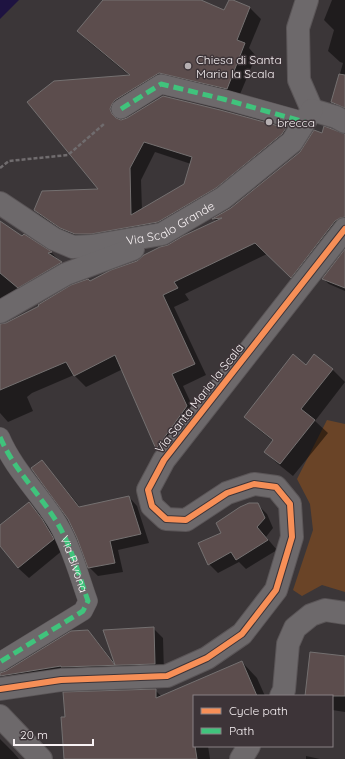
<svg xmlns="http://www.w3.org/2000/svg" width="345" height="759" viewBox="0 0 345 759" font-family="Quicksand,sans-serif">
<rect width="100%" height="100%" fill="#3b3638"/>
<!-- green -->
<path fill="#6a4427" d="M 327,420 L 345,424 L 345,592 L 322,585 L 302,596 L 293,590 L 313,530 L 310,504 L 297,479 Z"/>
<!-- water -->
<path fill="#1e1341" d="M 0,0 L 19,0 L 0,19 Z"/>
<!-- shadow -->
<path fill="#0007" fill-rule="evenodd" d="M 104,0 L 198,0 L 225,11 L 231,0 L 250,8 L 261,19 L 249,48 L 256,56 L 238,99 L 171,84 L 123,115 L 121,121 L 220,111 L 285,129 L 297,140 L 169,233 L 72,239 L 46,222 L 35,210 L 100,190 L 28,103 L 130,76 L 89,42 L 78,31 ZM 155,152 L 191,164 L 185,184 L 142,210 L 141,180 Z
M 332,0 L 345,0 L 345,114 L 332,102 L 343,63 L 340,62 L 328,51 L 334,30 L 324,20 Z
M 323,134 L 345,135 L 345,234 L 303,289 L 267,254 L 185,294 L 189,300 L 174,307 L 206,375 L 183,386 L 198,418 L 168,459 L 157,448 L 123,369 L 86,387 L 74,375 L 32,393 L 27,397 L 33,411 L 8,422 L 0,413 L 0,325 L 7,324 L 72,286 L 90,282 L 138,262 L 216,221 L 214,219 L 231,209 Z
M 0,223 L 23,238 L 24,235 L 51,252 L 72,274 L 0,320 Z
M 345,251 L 345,291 L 329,284 L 323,279 Z
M 307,366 L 332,369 L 345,382 L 315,421 L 328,433 L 293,476 L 278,464 L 265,452 L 273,441 L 258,429 L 245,417 Z
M 42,461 L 50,470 L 81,508 L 129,497 L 137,506 L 149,543 L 118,550 L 123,572 L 98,576 L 89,567 L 78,538 Z
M 29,503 L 39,513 L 52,531 L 63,550 L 29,578 L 18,568 L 0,545 L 0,526 Z
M 257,504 L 267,514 L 273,528 L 266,537 L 277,550 L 246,569 L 239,562 L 218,573 L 209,564 L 223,534 Z
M 153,628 L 163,638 L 164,673 L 0,686 L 0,674 L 87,631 L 97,641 L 116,665 Z
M 345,657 L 345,712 L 332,710 L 332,696 L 306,696 Z
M 242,662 L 257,678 L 265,696 L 194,696 L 194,746 L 208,746 L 210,759 L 104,759 L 155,690 L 162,697 Z
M 0,739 L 13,752 L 19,759 L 0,759 Z
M 306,756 L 320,759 L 306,759 Z"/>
<!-- building -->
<path fill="#5c4d4d" stroke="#747070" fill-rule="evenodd" d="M 103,0 L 201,0 L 224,10 L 229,0 L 233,0 L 250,7 L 237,40 L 245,43 L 227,89 L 159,73 L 115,100 L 112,104 L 110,109 L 112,114 L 116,118 L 121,120 L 127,118 L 163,96 L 220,110 L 286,128 L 282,134 L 216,188 L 158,222 L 91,234 L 75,234 L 60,228 L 34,210 L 42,191 L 98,189 L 27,102 L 54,81 L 130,75 L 77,31 ZM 144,142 L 192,157 L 184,184 L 131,215 L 130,168 Z
M 339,74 L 345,75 L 345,108 L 331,102 Z
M 324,126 L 345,134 L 345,217 L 340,218 L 335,221 L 291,278 L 255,243 L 174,282 L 178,288 L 163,295 L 195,364 L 172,374 L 187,406 L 156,449 L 115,355 L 74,376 L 66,362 L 0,390 L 0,324 L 6,323 L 39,306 L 38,305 L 71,285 L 88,279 L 90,281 L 111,270 L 137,261 L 144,255 L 160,247 L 168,245 L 183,236 L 222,218 L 212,219 L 231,208 L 300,152 L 314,130 L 322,133 Z
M 0,221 L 22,236 L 24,234 L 52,252 L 48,253 L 62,262 L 18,288 L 0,273 Z
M 345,249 L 345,288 L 322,279 Z
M 293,354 L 306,365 L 314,354 L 333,369 L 301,409 L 315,420 L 280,464 L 264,452 L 273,440 L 244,417 Z
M 42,460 L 79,507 L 129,496 L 141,534 L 110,541 L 115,563 L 88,568 L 77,538 L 68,519 L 31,468 Z
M 29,502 L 42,519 L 54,539 L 18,568 L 0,546 L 0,525 Z
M 249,503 L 258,503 L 265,518 L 257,527 L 268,540 L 236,560 L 231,552 L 208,565 L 198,543 L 221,533 L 216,523 L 240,507 Z
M 154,627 L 155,664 L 61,667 L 61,666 L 0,676 L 0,673 L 6,671 L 71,631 L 88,630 L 115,665 L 103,630 Z
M 310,652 L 345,656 L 345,696 L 305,696 Z
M 242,661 L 257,696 L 194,696 L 194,746 L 195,746 L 197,759 L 64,759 L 61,717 L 65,717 L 63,692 L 156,689 L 156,698 Z"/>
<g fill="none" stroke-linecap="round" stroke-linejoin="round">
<!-- pedestrian casing -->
<g stroke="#5a5557" stroke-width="20">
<g id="pedestrian">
<path d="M 121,109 L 161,84 L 223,99 L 305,122"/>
<path id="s1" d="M 0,437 C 14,470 40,494 58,524 C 72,548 79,576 88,601 L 83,611 L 0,662"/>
</g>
</g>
<!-- minor casing -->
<g stroke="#5a5557" stroke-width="24">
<g id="minor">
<path d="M 307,0 L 298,28 L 299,80 L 312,110"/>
<path d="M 312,110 L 336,117 L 345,122"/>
<path id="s2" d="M 0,203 L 54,239 L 73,247 L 92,246 L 162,234 L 223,198 L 292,142 L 312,110"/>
<path d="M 0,312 L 66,274 L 133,249"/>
<path d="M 0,689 L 61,680 L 167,676 L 207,658 L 242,634 L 276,590 L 292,537 L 290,504 L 276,487 L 254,484 L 227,493 L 186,520 L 166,519 L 152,506 L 148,490 L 164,460 L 345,229"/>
<path d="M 281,696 L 284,690 L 288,644 L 295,628 L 311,615 L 325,610 L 345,613"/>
<path d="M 0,716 L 41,759"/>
<path d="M 241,759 L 249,746"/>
</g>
</g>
<!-- path -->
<path stroke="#706c6e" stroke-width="2.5" stroke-dasharray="4 2" stroke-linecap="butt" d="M 0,168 L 9,161 L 68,155 L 104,124"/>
<!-- pedestrian -->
<use href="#pedestrian" stroke="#6d696b" stroke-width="19"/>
<!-- minor -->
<use href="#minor" stroke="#6d696b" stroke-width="22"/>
<!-- quiet -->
<path stroke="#40c37c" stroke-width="5" stroke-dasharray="10 5" stroke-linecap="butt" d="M 121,109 L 161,84 L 223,99 L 305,122
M 0,437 C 14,470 40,494 58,524 C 72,548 79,576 88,601 L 83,611 L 0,662"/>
<!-- cycleway casing -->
<g stroke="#3d3438" stroke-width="8">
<path id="cycleway" d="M 0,689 L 61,680 L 167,676 L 207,658 L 242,634 L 276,590 L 292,537 L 290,504 L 276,487 L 254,484 L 227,493 L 186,520 L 166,519 L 152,506 L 148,490 L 164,460 L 345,229"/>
</g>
<!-- cycleway -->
<use href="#cycleway" stroke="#f78f57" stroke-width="6"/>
</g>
<!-- markers -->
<g fill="#b6b0b2" stroke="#3d3438" stroke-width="1.5">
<circle cx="188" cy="66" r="4"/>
<circle cx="269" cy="122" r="4"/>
</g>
<g text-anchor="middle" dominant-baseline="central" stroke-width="3" stroke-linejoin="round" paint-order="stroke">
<!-- poi labels -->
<g font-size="12" fill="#f8f2f4" stroke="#3d3438" text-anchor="start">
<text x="196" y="59">Chiesa di Santa<tspan x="196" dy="14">Maria la Scala</tspan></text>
<text x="277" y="122">brecca</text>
</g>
<!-- street labels -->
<g font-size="12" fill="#f8f2f4" stroke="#3d3438">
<text stroke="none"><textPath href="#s2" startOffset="187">Via Scalo Grande</textPath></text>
<text transform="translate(199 398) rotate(-52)">Via Santa Maria la Scala</text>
<text stroke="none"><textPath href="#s1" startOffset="148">Via Bivona</textPath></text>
</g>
</g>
<!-- legend -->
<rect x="193" y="695" width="140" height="52" fill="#3d3438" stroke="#888083"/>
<rect x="201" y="708" width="20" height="6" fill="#f78f57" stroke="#888083"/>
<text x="229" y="715" font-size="12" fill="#f8f2f4">Cycle path</text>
<rect x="201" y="728" width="20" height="6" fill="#40c37c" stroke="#888083"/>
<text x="229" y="735" font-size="12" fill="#f8f2f4">Path</text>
<!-- scale -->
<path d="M14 739v6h79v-6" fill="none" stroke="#f8f2f4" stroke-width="2"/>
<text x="20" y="739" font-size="12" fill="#f8f2f4" stroke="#3d3438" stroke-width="3" paint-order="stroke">20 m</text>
</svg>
